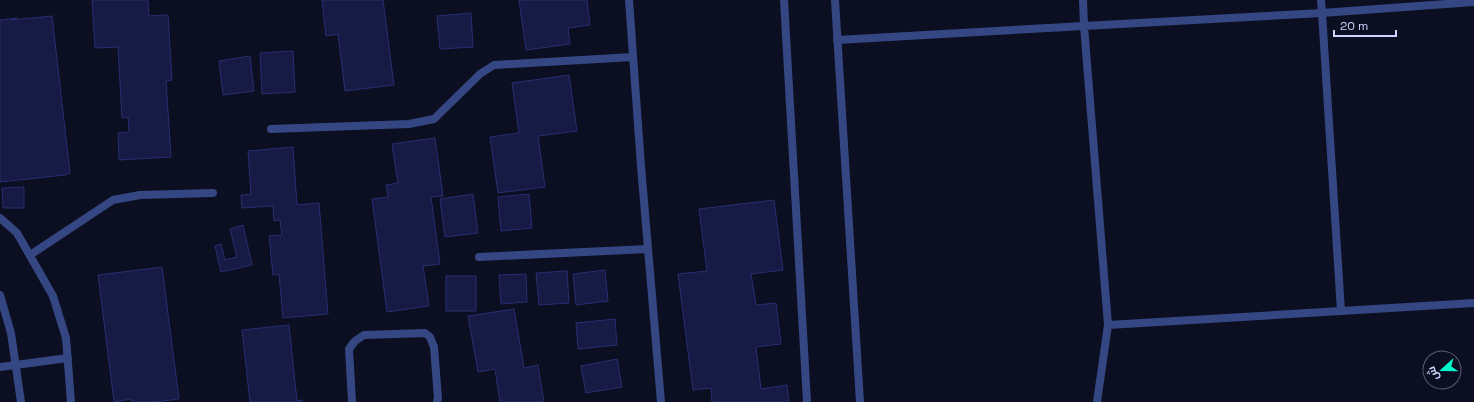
<svg xmlns="http://www.w3.org/2000/svg" width="1474" height="402" viewBox="0 0 1474 402" font-family="'Space Grotesk',Cairo,sans-serif">
<rect width="100%" height="100%" fill="#0c0e22"/>
<!-- building -->
<path fill="#171a44" stroke="#282e71" d="M 92,0 L 148,0 L 149,16 L 168,15 L 172,80 L 166,81 L 171,157 L 119,160 L 118,133 L 129,132 L 128,117 L 122,118 L 118,47 L 95,48 Z
M 322,0 L 383,0 L 394,85 L 345,91 L 338,34 L 326,36 Z
M 519,0 L 587,0 L 590,25 L 568,28 L 570,44 L 526,50 Z
M 471,13 L 473,47 L 440,49 L 437,16 Z
M 52,16 L 70,173 L 65,175 L 0,182 L 0,20 L 17,18 L 11,20 Z
M 293,51 L 295,92 L 262,94 L 260,53 Z
M 250,56 L 254,91 L 223,95 L 219,61 Z
M 569,75 L 577,131 L 538,136 L 545,187 L 498,193 L 490,137 L 519,133 L 512,83 Z
M 435,138 L 443,196 L 431,197 L 440,264 L 423,266 L 429,306 L 387,312 L 372,199 L 388,197 L 386,185 L 398,183 L 392,144 Z
M 293,147 L 297,205 L 319,203 L 328,314 L 283,318 L 279,274 L 273,275 L 269,236 L 282,235 L 280,220 L 274,221 L 273,206 L 242,208 L 241,195 L 251,194 L 248,151 Z
M 24,187 L 24,208 L 3,208 L 2,188 Z
M 473,194 L 478,233 L 445,237 L 440,199 Z
M 529,194 L 532,228 L 501,231 L 498,197 Z
M 774,200 L 783,270 L 751,274 L 756,305 L 776,303 L 781,344 L 756,347 L 761,389 L 787,385 L 789,402 L 712,402 L 711,388 L 693,390 L 678,274 L 707,271 L 699,209 Z
M 243,225 L 252,265 L 221,272 L 215,246 L 221,244 L 225,260 L 237,257 L 230,229 Z
M 162,267 L 179,399 L 155,402 L 132,402 L 131,399 L 114,402 L 98,275 Z
M 605,270 L 608,301 L 576,305 L 573,274 Z
M 567,271 L 569,303 L 539,305 L 536,273 Z
M 526,274 L 527,302 L 501,304 L 499,275 Z
M 446,276 L 476,276 L 476,311 L 446,311 Z
M 514,309 L 524,368 L 538,365 L 544,402 L 500,402 L 495,369 L 478,372 L 468,316 Z
M 615,319 L 617,345 L 578,349 L 576,323 Z
M 289,325 L 297,401 L 302,400 L 302,402 L 250,402 L 242,330 Z
M 617,359 L 622,387 L 586,393 L 581,366 Z"/>
<g fill="none" stroke-linecap="round" stroke-linejoin="round">
<!-- lane -->
<path stroke="#354783" stroke-width="8" d="M 629,0 L 641,166 L 661,402
M 271,129 L 409,124 L 434,119 L 480,74 L 494,65 L 633,57
M 0,218 L 17,233 L 53,296 L 66,338 L 71,402
M 30,255 L 113,200 L 140,195 L 213,193
M 479,257 L 648,249
M 0,295 L 11,333 L 21,402
M 0,367 L 68,358
M 352,402 L 349,349 L 355,341 L 364,335 L 425,333 L 430,337 L 434,347 L 438,398 L 437,402"/>
<!-- street -->
<path stroke="#354783" stroke-width="8" d="M 784,0 L 807,402
M 835,0 L 860,402
M 1083,0 L 1084,26 L 1322,13 L 1341,311
M 1321,0 L 1322,13 L 1474,2
M 837,40 L 1084,26 L 1108,325 L 1474,303
M 1097,402 L 1108,325"/>
</g>
<!-- north arrow -->
<g transform="translate(1442 370) rotate(249)"><circle r="19" fill="#0c0e22" stroke="#595e7a"/>
<path d="M0-3L7 15L0 10L-7 15Z" fill="#00f8cd"/>
<text y="-6" font-size="11" font-weight="bold" text-anchor="middle" fill="#cdd5ff">ش</text>
</g>
<!-- scale -->
<path d="M1334 30v6h62v-6" fill="none" stroke="#cdd5ff" stroke-width="2"/>
<text x="1340" y="30" font-size="12" fill="#cdd5ff" stroke="#0c0e22" stroke-width="3" paint-order="stroke">20 m</text>
</svg>
